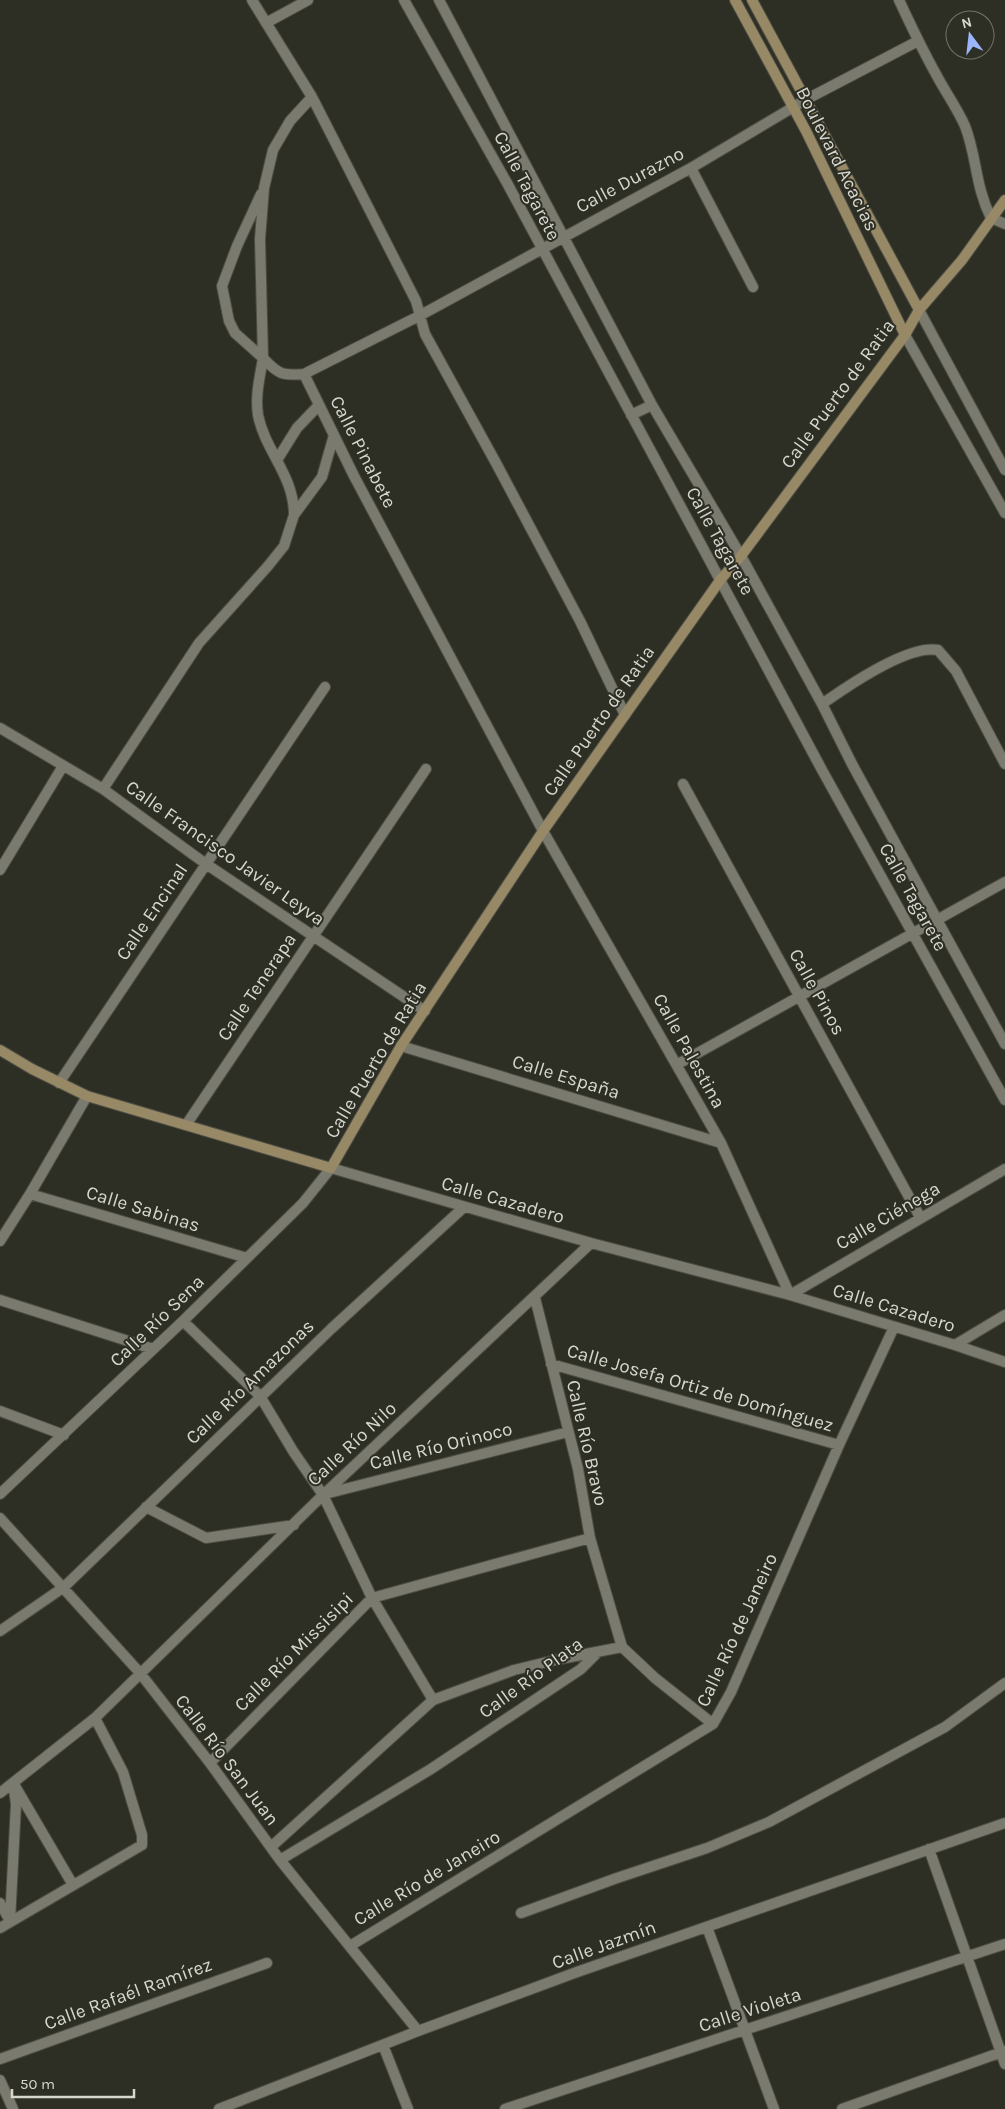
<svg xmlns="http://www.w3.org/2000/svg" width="1005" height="2109" viewBox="0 0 1005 2109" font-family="Karla,sans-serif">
<rect width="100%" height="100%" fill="#2e2f24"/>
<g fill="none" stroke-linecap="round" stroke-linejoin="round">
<!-- street casing -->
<g stroke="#4d4d44" stroke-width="12">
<path id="street" d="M 252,0 L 312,97 L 416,301 L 425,334 L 496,463 L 580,621 L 625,715
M 404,0 L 507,183 L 822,770 L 1005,1100
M 439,0 L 652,405 L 741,556 L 822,704 L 852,764 L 1005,1044
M 899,0 C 911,26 923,51 937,76 C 946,93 957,108 965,126 C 977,157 975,186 991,218 L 1005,224
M 266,23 L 308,0
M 312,97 L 290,121 L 273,150 L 264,188 L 260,239 L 263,358 C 278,374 282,376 304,374 L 419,316 L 691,168 L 807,99 L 918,41
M 691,168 L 753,287
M 261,194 L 237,246 L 222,286 L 229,321 L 235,333 L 263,358 C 260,377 255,395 258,415 C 265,451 294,475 294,515
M 919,310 L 1005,470
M 905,335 L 1005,513
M 304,374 L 354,476 L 543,831 L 721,1143 L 790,1295
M 631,415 L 652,405
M 277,460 L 297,428 L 319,405
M 822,704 C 846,687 908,644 938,650 L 956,671 L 1005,764
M 0,728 L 103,789 L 206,864 L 425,1011
M 683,784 L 920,1217
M 103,789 L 199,643 L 268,566 L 284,546 L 294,515 L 322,477 L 334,435
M 0,870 L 63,766
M 401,1046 L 721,1143
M 678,1064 L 1005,882
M 59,1083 L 325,687
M 186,1125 L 426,769
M 30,1194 L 247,1258
M 0,1241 L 30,1194 L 87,1096
M 790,1295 L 1005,1169
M 535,1298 L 578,1469 L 590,1538 L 622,1647
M 0,1300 L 153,1349
M 183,1321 L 260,1396 L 293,1451 L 323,1495 L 372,1598 L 433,1700
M 955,1345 L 1005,1315
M 551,1364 L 839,1445
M 0,1411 L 64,1435
M 0,1494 L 183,1321 L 303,1203 L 331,1168 L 591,1243 L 790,1295 L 955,1345 L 1005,1362
M 325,1494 L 568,1432
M 146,1507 L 206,1538 L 294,1525
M 0,1518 L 140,1673 L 210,1763 L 280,1860 L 418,2031
M 0,1631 L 64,1587 L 331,1329 L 464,1207
M 622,1647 L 655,1678 L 713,1724
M 210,1763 L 372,1598 L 590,1538
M 15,1786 L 73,1885
M 0,1793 L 95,1718 L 323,1495 L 591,1243
M 271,1847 L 433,1700 L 514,1670 L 555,1660 L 622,1647
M 929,1849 L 1005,2064
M 280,1860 L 431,1769 L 581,1669 L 598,1652
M 0,1903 L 10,1921
M 521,1913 L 617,1878 L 707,1848 L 769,1822 L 945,1727 L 1005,1683
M 10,1921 L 16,1804 L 13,1783
M 707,1927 L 774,2109
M 0,1928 L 142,1845 L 142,1835 L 123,1772 L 95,1718
M 350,1946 L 713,1724 L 731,1692 L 839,1445 L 894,1327
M 383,2045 L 408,2109
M 0,2059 L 267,1963
M 0,2080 L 13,2109
M 219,2109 L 418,2031 L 577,1972 L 1005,1823
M 505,2109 L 1005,1944
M 842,2109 L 1005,2051"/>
</g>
<!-- secondary casing -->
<g stroke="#4d4d44" stroke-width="12">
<path id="secondary" d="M 735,0 L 806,131 L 905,335
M 752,0 L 919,310
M 0,1050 L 32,1069 L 87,1096 L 331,1168 L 401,1046 L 543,831 L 721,579 L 741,556 L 905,335 L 919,310 L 962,260 L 1005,200"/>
</g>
<!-- street -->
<use href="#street" stroke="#7a7b6e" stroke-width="10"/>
<!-- secondary -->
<use href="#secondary" stroke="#988966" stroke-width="10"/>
</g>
<g text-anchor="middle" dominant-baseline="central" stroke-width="4" stroke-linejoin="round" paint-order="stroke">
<!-- street labels -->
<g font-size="19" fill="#d7d7d0" stroke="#2e2f24">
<text transform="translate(837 159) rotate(63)">Boulevard Acacias</text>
<text transform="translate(630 180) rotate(-28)">Calle Durazno</text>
<text transform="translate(527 186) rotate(62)">Calle Tagarete</text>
<text transform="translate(838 394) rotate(-54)">Calle Puerto de Ratia</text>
<text transform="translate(363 452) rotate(63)">Calle Pinabete</text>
<text transform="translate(720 541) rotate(61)">Calle Tagarete</text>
<text transform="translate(599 721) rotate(-55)">Calle Puerto de Ratia</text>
<text transform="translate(225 853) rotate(35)">Calle Francisco Javier Leyva</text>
<text transform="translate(913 897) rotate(61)">Calle Tagarete</text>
<text transform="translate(152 912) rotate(-56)">Calle Encinal</text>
<text transform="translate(257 987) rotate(-56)">Calle Tenerapa</text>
<text transform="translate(817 992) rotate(61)">Calle Pinos</text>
<text transform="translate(689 1051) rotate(61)">Calle Palestina</text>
<text transform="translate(376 1060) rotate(-59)">Calle Puerto de Ratia</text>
<text transform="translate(566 1077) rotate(17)">Calle España</text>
<text transform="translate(503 1200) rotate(16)">Calle Cazadero</text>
<text transform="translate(143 1209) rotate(17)">Calle Sabinas</text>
<text transform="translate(888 1216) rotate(-30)">Calle Ciénega</text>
<text transform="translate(894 1308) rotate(17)">Calle Cazadero</text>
<text transform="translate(157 1321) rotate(-44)">Calle Río Sena</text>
<text transform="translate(250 1382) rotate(-44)">Calle Río Amazonas</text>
<text transform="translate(700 1388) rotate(16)">Calle Josefa Ortiz de Domínguez</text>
<text transform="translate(587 1443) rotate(77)">Calle Río Bravo</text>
<text transform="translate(352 1444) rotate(-43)">Calle Río Nilo</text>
<text transform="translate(441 1446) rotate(-14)">Calle Río Orinoco</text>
<text transform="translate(737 1630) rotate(-65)">Calle Río de Janeiro</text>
<text transform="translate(294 1652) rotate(-45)">Calle Río Missisipi</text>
<text transform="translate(531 1678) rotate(-36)">Calle Río Plata</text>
<text transform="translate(227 1760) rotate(53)">Calle Río San Juan</text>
<text transform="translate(427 1878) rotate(-31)">Calle Río de Janeiro</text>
<text transform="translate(604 1945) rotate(-20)">Calle Jazmín</text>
<text transform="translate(128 1994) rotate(-20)">Calle Rafaél Ramírez</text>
<text transform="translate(750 2010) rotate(-18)">Calle Violeta</text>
</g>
</g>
<!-- north arrow -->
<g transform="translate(970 35) rotate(345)"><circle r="24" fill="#2e2f24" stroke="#727269"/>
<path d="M0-4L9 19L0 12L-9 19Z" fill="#9bb5fd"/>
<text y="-8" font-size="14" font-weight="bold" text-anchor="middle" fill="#d7d7d0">N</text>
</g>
<!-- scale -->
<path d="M12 2089v8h122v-8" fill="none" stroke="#d7d7d0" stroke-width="2.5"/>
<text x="20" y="2089" font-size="15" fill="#d7d7d0" stroke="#2e2f24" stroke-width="4" paint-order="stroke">50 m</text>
</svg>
